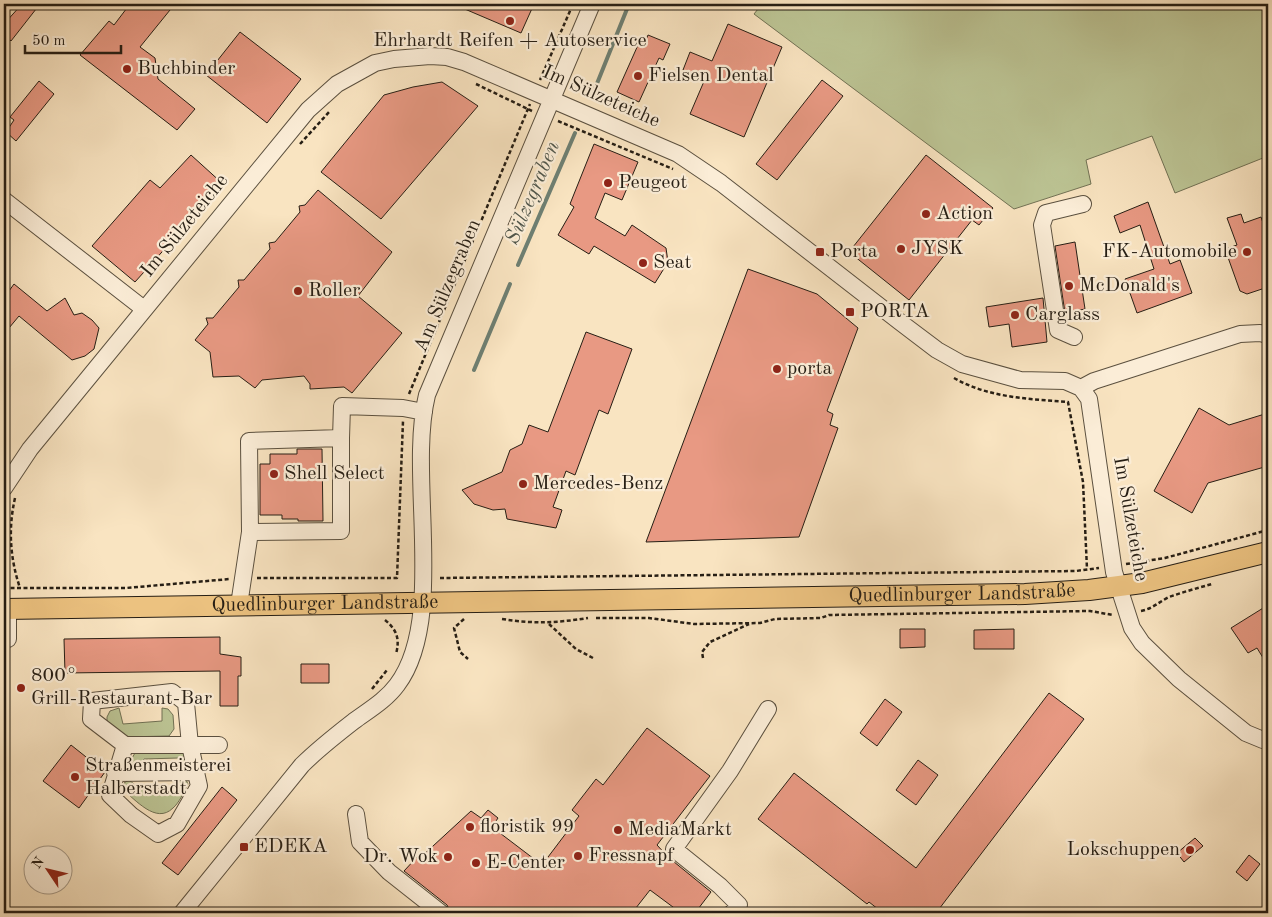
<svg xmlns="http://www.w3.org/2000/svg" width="1272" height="917" viewBox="0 0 1272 917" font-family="'Old Standard TT',serif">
<rect width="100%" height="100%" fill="#f9e4c1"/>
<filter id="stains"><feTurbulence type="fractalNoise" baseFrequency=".004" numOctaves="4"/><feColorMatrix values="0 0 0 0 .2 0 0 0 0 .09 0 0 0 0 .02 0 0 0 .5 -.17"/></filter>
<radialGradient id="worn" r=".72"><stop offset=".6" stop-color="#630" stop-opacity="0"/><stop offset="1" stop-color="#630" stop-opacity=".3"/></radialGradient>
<!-- green -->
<path fill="#bcc494" stroke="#717154" d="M 762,4 L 1268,4 L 1268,156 L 1175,193 L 1152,136 L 1086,160 L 1091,184 L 1014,209 L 754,14 Z
M 119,708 L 123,724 L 162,721 L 162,708 L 168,709 L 173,715 L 174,729 L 169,736 L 122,737 L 107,725 L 107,717 L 110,711 Z
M 184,751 L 186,765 L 183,766 L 178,758 L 144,759 L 137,767 L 128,765 L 135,753 Z
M 129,780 L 140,789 L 173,789 L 178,780 L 186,780 L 188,784 C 184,792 179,803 173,808 C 156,825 135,799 122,789 L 124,783 Z"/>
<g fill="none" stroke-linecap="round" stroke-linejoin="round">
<!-- stream -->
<path stroke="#6e7f72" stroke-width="4" d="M 594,91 L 629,4
M 518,265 L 575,133
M 474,370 L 510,284"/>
</g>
<!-- building -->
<path fill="#e89983" stroke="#261e14" d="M 22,4 L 40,4 L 11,41 L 10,40 L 4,47 L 4,24 Z
M 130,4 L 162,4 L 170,10 L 140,47 L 155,58 L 158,79 L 195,109 L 177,130 L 80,55 L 109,21 L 114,25 Z
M 453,4 L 534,4 L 521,33 Z
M 728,24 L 782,47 L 744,137 L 690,114 L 705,79 L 683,70 L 690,52 L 712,61 Z
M 240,32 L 301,79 L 267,123 L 206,75 Z
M 648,35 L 670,44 L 663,60 L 659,58 L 639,102 L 617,92 L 638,45 L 643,47 Z
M 822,80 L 843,96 L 777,180 L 756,164 Z
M 39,81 L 54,94 L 16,141 L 6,132 L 14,120 L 10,117 Z
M 442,82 L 478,106 L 381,219 L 321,172 L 384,95 L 413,87 Z
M 594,144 L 638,162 L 622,200 L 605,193 L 595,218 L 625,236 L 632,225 L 666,248 L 668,262 L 655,283 L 594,246 L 589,254 L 558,235 L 574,207 L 570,204 Z
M 191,155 L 223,184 L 135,282 L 92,246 L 150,180 L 160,188 Z
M 926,155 L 993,208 L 979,225 L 972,220 L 909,300 L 849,252 Z
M 318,190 L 392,252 L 358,296 L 402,333 L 352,393 L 344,387 L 310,389 L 310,384 L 304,376 L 262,380 L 255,388 L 239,376 L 213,377 L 210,352 L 195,340 L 208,324 L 206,318 L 213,318 L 239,287 L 238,280 L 244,280 L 270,249 L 269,243 L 275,242 L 300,212 L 299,206 L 305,205 Z
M 1148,202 L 1170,264 L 1180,260 L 1192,293 L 1137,313 L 1125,279 L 1154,269 L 1140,225 L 1120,233 L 1114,216 Z
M 1241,214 L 1244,223 L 1261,217 L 1268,238 L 1268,256 L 1265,257 L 1268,267 L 1268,287 L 1247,294 L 1240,291 L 1225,249 L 1237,245 L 1227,218 Z
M 1075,242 L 1085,309 L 1065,313 L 1055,246 Z
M 748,269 L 817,294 L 858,328 L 827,411 L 833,414 L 830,425 L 838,428 L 799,537 L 646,542 Z
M 14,284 L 47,311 L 65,298 L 74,315 L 82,313 L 92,320 L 99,328 L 94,349 L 85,356 L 72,360 L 19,316 L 4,334 L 4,298 Z
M 1043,298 L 1047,342 L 1012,347 L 1009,324 L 989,327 L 986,307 Z
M 586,332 L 632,349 L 608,414 L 599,410 L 575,475 L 566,471 L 553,507 L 562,510 L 556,528 L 507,519 L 505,509 L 493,510 L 474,504 L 462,490 L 502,472 L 510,450 L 522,444 L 529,425 L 548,432 Z
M 1199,408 L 1229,425 L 1268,413 L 1268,466 L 1208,483 L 1192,513 L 1154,491 Z
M 297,449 L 322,449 L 323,521 L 298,521 L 298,519 L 282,519 L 282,515 L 260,515 L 260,464 L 270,464 L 270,454 L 297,454 Z
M 1268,605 L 1268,666 L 1257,648 L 1248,653 L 1231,628 Z
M 900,629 L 925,629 L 925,647 L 900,648 Z
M 1014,629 L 1014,649 L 974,649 L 974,630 Z
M 220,637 L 220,654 L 241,657 L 241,676 L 238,676 L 238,706 L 220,706 L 220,671 L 65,673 L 64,639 Z
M 301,664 L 329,664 L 329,683 L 301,683 Z
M 1049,693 L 1084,719 L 936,913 L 883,913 L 869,902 L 867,904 L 758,819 L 794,773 L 916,868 Z
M 885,699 L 902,712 L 877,746 L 860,733 Z
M 647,728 L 710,776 L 657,845 L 668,857 L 711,892 L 695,913 L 681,913 L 650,890 L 632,913 L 451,913 L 447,905 L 404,871 L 417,857 L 420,858 L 471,811 L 481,818 L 488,810 L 498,818 L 492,827 L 542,865 L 579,816 L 572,810 L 596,779 L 603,785 Z
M 71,745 L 105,772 L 79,808 L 43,781 Z
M 918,760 L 938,775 L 916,805 L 896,790 Z
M 222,787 L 237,800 L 178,875 L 162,863 Z
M 1195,838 L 1203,846 L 1184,862 L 1177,853 Z
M 1249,855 L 1260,864 L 1247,881 L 1236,872 Z"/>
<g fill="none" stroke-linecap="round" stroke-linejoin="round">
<!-- minor casing -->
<g stroke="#5b503f" stroke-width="18">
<path id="minor" d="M 4,200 L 144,309
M 1074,337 L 1058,330 L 1042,225 L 1046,213 L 1083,204
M 1081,388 L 1094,381 L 1240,334 L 1260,333 L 1268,335
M 4,488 L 30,449 L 308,110 L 337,84 L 375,63 L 394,59 L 430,56 L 447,57 L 464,62 L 678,154 L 721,183 L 900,322 L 937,350 L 962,364 L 1020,380 L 1065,381 L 1081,388 L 1089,399 L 1114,572 L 1132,628 L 1142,643 L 1179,679 L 1246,733 L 1263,740 L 1268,737
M 250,532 L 341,531 L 341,438
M 239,605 L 250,532 L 249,441 L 341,438 L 342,406 L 403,408 L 424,412
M 8,639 L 8,609
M 125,745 L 110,795 L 131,815 L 158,834 L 177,824 L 199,786 L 190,745 L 186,703 L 172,692 L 92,701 L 91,719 L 125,745 L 219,745
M 115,773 L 196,772
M 356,814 L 360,842 L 389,872 L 441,913
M 182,913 L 302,765 C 318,749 336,735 354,721 C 369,710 386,700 397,685 C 447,619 407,476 427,395 L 592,4
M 732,913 L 739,905 L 720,886 L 674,849 L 730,771 L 768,709"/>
</g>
<!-- major casing -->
<g stroke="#261e14" stroke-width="22">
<g id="major">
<path id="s1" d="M 4,609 L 1025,594 L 1089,590 L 1142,583 L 1268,552"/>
</g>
</g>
<!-- path -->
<path stroke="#261e14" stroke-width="2.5" stroke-dasharray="4 2.5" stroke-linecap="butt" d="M 4,10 L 10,4
M 540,80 L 573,4
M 476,84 L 532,111
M 558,121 L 673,169
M 300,144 L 330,111
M 954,378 C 989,398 1030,399 1068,402 L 1083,482 L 1087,569
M 409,394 L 530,104
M 15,498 C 8,529 10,558 20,588
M 1126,564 L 1165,558 L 1268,530
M 257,578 L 397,578 L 403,421
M 440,578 L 1076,571 L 1099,568
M 4,588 L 126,588 L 230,579
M 1141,611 C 1152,609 1159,602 1169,597 C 1183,592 1198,588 1212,584
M 596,618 L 649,618 L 694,624 L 760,623 L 775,619 L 821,618 L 829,615 L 1090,611 L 1113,615
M 464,619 L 454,628 L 460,652 L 468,659
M 502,619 C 534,624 556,623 588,618
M 385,620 C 397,630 400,639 396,654
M 549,624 L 576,649 L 593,658
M 703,658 L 702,652 L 710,642 L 749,624
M 372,689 L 387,670"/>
<!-- minor -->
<use href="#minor" stroke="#fbedd7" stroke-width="16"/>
<!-- major -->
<use href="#major" stroke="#ecc280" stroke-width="20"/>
</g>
<!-- markers -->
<g fill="#8f2418" stroke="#fbedd7" stroke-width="2">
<circle cx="510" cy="21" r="5"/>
<circle cx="127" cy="69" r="5"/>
<circle cx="638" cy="76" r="5"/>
<circle cx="608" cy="183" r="5"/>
<circle cx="926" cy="214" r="5"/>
<circle cx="901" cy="249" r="5"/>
<rect x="815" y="247" width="10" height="10" rx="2.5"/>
<circle cx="1247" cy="252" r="5"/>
<circle cx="643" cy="263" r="5"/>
<circle cx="1069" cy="286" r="5"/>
<circle cx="298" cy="291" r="5"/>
<rect x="845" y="307" width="10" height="10" rx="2.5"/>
<circle cx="1015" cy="315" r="5"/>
<circle cx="777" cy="369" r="5"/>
<circle cx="274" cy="474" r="5"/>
<circle cx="523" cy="484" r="5"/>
<circle cx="21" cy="688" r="5"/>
<circle cx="75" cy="777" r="5"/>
<circle cx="470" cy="827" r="5"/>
<circle cx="618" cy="830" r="5"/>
<rect x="239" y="842" width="10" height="10" rx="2.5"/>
<circle cx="1190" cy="850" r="5"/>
<circle cx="578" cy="856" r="5"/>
<circle cx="448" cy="857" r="5"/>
<circle cx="476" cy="863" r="5"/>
</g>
<g text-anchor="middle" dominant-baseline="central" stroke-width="4.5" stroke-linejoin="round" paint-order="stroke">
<!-- poi labels -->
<g font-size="20" fill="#261e14" stroke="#fbedd7" text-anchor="start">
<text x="510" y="41" text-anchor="middle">Ehrhardt Reifen + Autoservice</text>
<text x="137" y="69">Buchbinder</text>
<text x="648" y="76">Fielsen Dental</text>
<text x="618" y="183">Peugeot</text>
<text x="936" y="214">Action</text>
<text x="911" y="249">JYSK</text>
<text x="830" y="252">Porta</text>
<text x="1237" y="252" text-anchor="end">FK-Automobile</text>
<text x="653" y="263">Seat</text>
<text x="1079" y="286">McDonald's</text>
<text x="308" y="291">Roller</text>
<text x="860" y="312">PORTA</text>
<text x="1025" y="315">Carglass</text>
<text x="787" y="369">porta</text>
<text x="284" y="474">Shell Select</text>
<text x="533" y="484">Mercedes-Benz</text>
<text x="31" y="676">800°<tspan x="31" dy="23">Grill-Restaurant-Bar</tspan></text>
<text x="85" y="766">Straßenmeisterei<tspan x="85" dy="23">Halberstadt</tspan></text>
<text x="480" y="827">floristik 99</text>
<text x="628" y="830">MediaMarkt</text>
<text x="254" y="847">EDEKA</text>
<text x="1180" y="850" text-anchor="end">Lokschuppen</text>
<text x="588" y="856">Fressnapf</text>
<text x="438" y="857" text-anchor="end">Dr. Wok</text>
<text x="486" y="863">E-Center</text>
</g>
<!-- street labels -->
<g font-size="20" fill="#261e14" stroke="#fbedd7">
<text transform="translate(601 97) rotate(24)">Im Sülzeteiche</text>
<text transform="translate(185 226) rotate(-51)">Im Sülzeteiche</text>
<text transform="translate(448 286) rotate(-67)">Am Sülzegraben</text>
<text transform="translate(1130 519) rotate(80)">Im Sülzeteiche</text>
<text stroke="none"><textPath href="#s1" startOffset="958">Quedlinburger Landstraße</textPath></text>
<text stroke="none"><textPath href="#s1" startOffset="321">Quedlinburger Landstraße</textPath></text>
</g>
<!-- water labels -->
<g font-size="21" font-style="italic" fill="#50564b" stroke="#fbedd7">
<text transform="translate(533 193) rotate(-67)">Sülzegraben</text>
</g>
</g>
<!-- margin -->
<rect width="1272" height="917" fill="none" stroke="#f9e4c1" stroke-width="20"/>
<rect x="5" y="5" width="1262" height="907" fill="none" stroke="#261e14" stroke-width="2.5"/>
<rect x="10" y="10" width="1252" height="897" fill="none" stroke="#261e14"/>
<!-- north arrow -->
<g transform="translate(48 870) rotate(305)"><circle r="24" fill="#fbedd7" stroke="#a69a89"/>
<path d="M0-4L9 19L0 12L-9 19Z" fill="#8f2418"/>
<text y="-8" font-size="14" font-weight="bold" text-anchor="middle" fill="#261e14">N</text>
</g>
<!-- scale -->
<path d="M25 45v8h96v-8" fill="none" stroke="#261e14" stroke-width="2.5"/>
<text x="32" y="45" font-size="15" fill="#261e14" stroke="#fbedd7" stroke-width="4" paint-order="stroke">50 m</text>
<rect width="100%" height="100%" filter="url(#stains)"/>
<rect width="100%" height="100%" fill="url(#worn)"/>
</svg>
